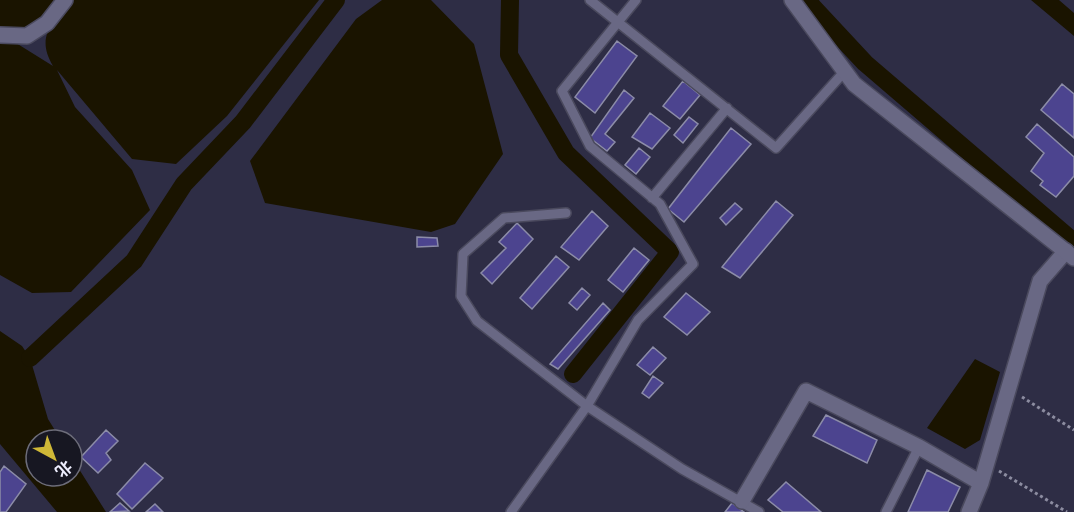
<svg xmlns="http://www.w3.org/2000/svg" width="1074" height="512" viewBox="0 0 1074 512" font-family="'Open Sans','Noto Sans SC',sans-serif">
<rect width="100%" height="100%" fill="#2e2d45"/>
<!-- water -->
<path fill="#1a1400" d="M 0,0 L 60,0 L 56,6 L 23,33 L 0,32 Z
M 72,0 L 319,0 L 227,116 L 176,164 L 132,159 L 57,70 L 75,107 L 132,170 L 150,210 L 71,292 L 32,293 L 0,275 L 0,38 L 8,38 L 53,66 C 35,35 53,24 72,0 Z
M 382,0 L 431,0 L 474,44 L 503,154 L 455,224 L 431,232 L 265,203 L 250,161 L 356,19 Z
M 1031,0 L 1059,0 L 1074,13 L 1074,36 Z
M 0,331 L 22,346 L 30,358 L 48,419 L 61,440 L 36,440 L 36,476 L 72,476 L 72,458 L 106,512 L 57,512 L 0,444 Z
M 975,359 L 1000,372 L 980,440 L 965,449 L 927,428 Z"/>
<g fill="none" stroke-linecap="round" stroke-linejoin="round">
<!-- canal -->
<path stroke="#1a1400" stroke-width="18" d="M 510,0 L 509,55 L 566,153 L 670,252 L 573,374
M 809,0 L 812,6 L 865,63 L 1074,242
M 30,358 L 134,261 L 184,184 L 243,122 L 336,0"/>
</g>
<!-- building -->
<path fill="#4c448f" stroke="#8c8ca8" stroke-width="1.5" d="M 617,41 L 637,56 L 595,113 L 575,97 Z
M 683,81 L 700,95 L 680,119 L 663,106 Z
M 1062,84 L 1074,94 L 1074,138 L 1041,110 Z
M 624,90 L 634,98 L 605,134 L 615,142 L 607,151 L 590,138 Z
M 650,113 L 670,128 L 652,149 L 632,137 Z
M 689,117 L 698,124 L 683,143 L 674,135 Z
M 1037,124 L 1074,157 L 1074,176 L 1056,197 L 1040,185 L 1043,181 L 1031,171 L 1044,153 L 1026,137 Z
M 731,128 L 751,144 L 684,222 L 668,209 Z
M 639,148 L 650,157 L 636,174 L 625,165 Z
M 776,201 L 793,215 L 740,278 L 722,267 Z
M 735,203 L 742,209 L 726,225 L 720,218 Z
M 592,211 L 608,226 L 579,260 L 561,247 Z
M 517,223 L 533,239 L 492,284 L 481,273 L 506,248 L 499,242 Z
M 417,237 L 437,238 L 438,246 L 417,247 Z
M 634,248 L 649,260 L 623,292 L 608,280 Z
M 556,256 L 569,267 L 532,309 L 520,298 Z
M 582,288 L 590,295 L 577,310 L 569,303 Z
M 686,293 L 710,312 L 687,335 L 664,317 Z
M 603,303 L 610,310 L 558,369 L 550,364 Z
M 653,347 L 666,358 L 650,375 L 637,365 Z
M 653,376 L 663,383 L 649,398 L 642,393 Z
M 826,415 L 877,440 L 867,463 L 813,436 Z
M 106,430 L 118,441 L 106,453 L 111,460 L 98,473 L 81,457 Z
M 145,463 L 163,478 L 132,509 L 117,494 Z
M 4,466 L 26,484 L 6,512 L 0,512 L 0,472 Z
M 927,470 L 960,487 L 948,512 L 908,512 Z
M 786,482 L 821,512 L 783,512 L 768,500 Z
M 120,503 L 129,511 L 110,512 Z
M 732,503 L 744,512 L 725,512 Z
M 155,504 L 163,512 L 146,512 Z"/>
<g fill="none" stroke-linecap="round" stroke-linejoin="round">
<!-- service casing -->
<g stroke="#4a495d" stroke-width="12">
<path id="service" d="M 590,0 L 776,148 L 844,72
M 652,198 L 727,108
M 566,213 L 504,218 L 463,254 L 461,296 L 477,321 L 587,406 L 682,469 L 759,512
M 511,512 L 587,406 L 638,320 L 693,264 L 660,204 L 590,146 L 562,91 L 636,0
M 886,512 L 919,447"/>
</g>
<!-- minor casing -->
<g stroke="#4a495d" stroke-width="18">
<path id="minor" d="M 0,35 L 27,36 L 47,23 L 65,0
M 742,501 L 806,391 L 919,447 L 981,483
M 969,512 L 981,483 L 1040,281 L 1066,251"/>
</g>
<!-- tertiary casing -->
<g stroke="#4a495d" stroke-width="18">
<path id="tertiary" d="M 792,0 L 854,84 L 1074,258"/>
</g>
<!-- path -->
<path stroke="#8c8ca0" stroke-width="3" stroke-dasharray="3 3" stroke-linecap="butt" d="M 1022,397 L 1074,430
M 999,471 L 1067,512"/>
<!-- service -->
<use href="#service" stroke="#696884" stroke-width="9"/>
<!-- minor -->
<use href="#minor" stroke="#696884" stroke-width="15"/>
<!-- tertiary -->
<use href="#tertiary" stroke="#696884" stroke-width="15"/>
</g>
<!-- north arrow -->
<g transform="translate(54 458) rotate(139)"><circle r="28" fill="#171722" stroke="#6d6d7a" stroke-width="1.5"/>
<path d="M0-4.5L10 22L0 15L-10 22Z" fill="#cfb837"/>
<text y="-9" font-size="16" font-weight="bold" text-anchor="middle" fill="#ededfd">北</text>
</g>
</svg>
